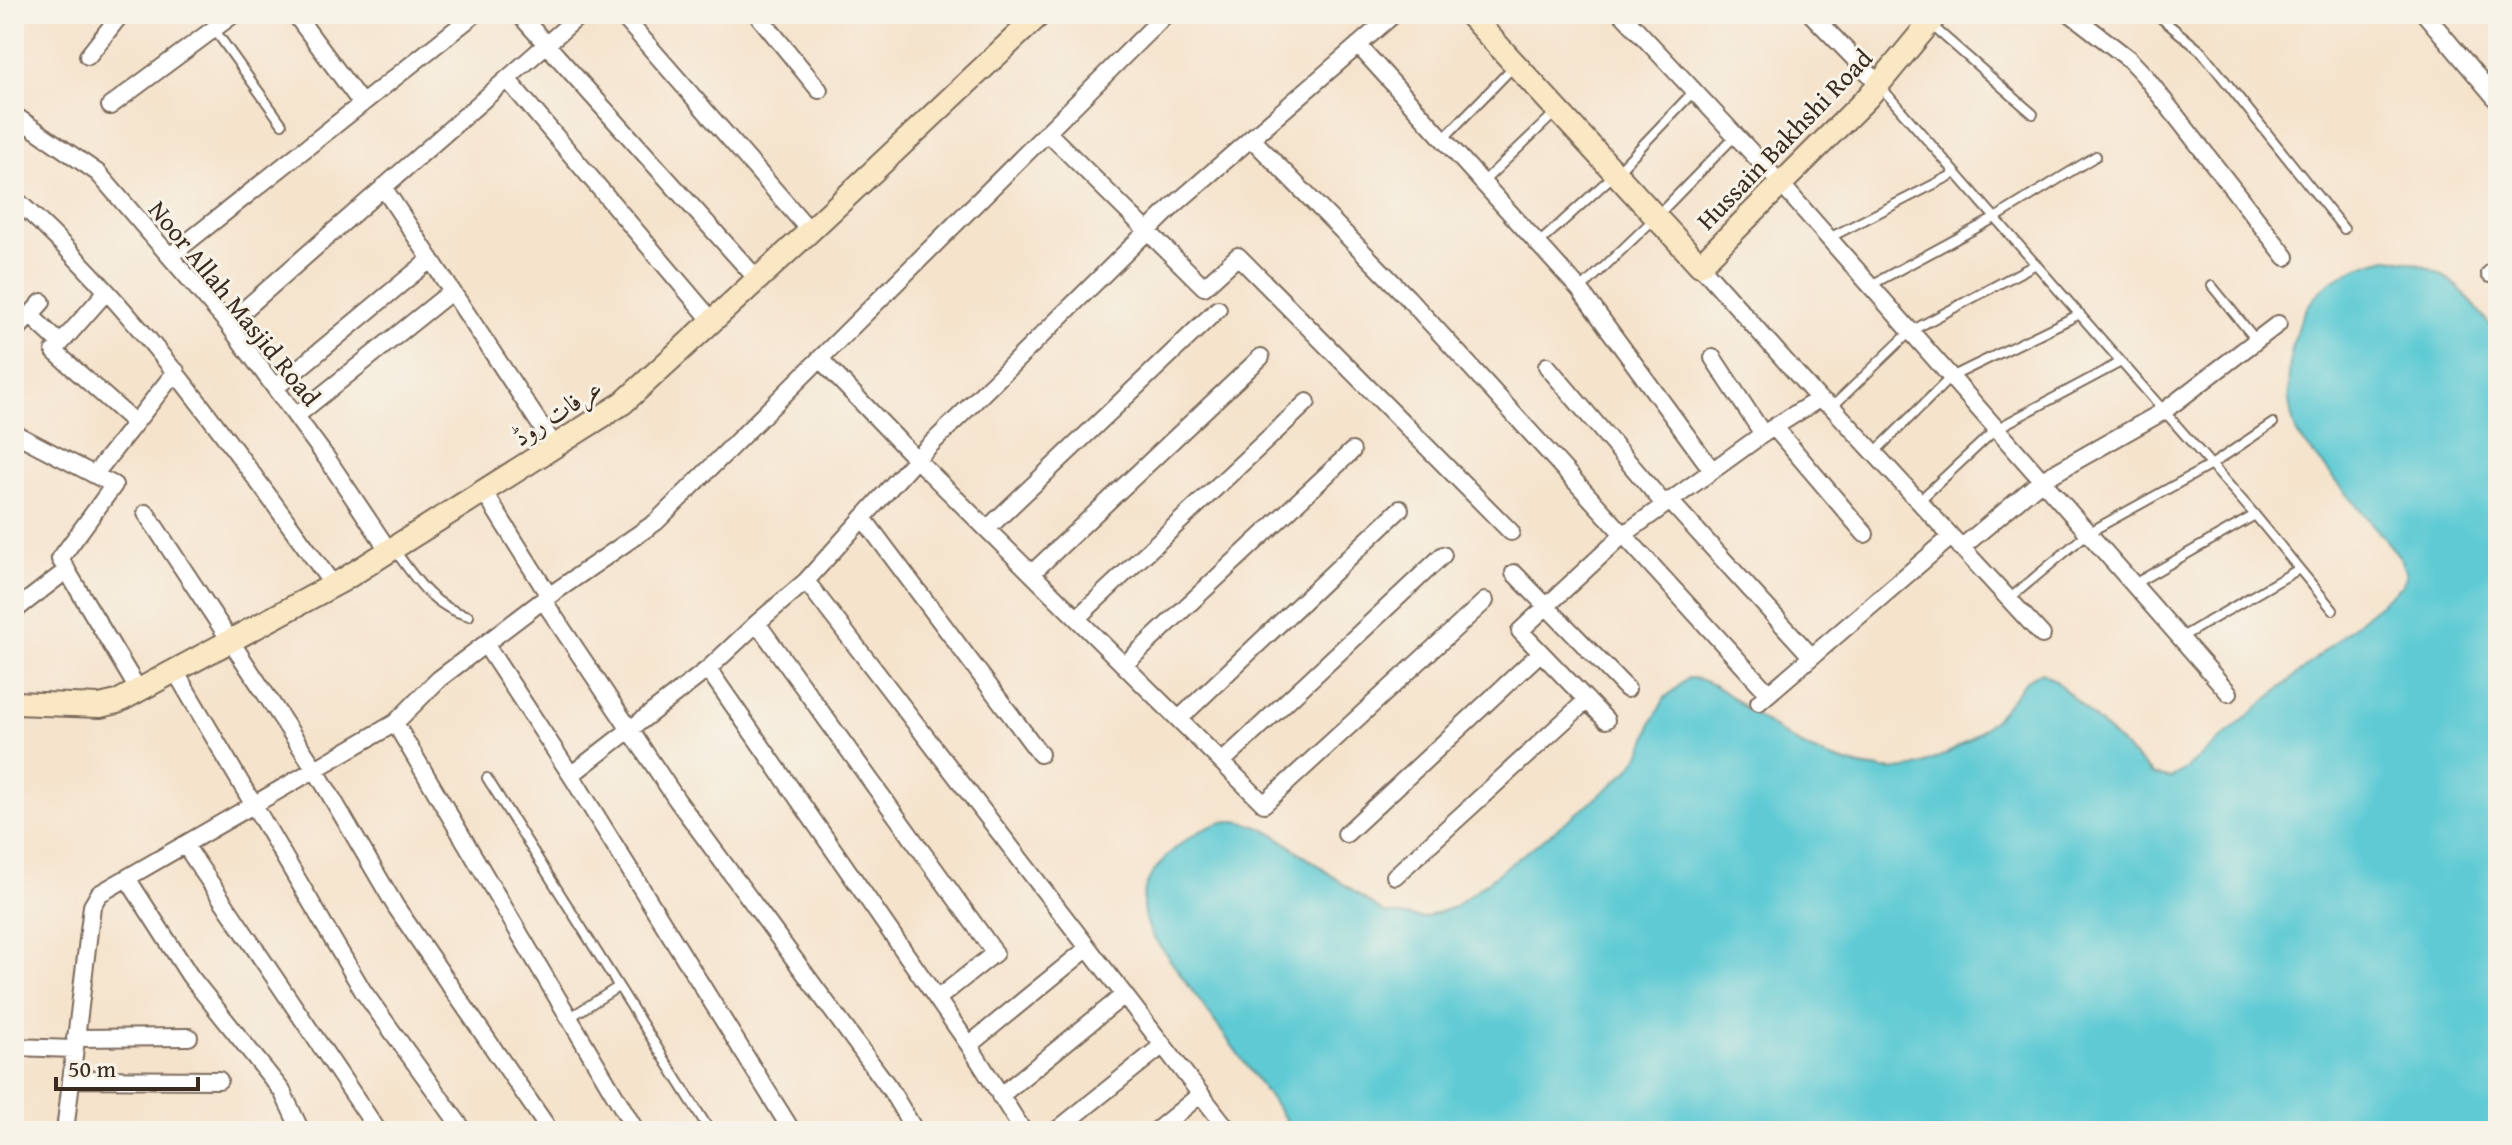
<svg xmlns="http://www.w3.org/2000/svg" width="2512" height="1145" viewBox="0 0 2512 1145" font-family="'Gentium Book Plus',Amiri,serif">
<rect width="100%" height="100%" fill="#f7f3e8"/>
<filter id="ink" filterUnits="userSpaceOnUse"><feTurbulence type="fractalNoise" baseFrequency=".0125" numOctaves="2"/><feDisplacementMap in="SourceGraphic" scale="16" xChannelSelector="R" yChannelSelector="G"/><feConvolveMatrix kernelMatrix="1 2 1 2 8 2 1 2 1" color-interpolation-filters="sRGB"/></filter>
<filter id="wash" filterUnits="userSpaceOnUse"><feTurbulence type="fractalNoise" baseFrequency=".006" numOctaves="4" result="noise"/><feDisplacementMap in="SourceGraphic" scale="32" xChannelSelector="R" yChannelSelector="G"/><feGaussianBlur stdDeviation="1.8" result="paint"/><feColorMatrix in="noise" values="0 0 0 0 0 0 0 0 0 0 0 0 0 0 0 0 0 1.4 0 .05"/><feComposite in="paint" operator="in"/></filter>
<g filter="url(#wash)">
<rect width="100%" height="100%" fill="#f5e3cc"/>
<!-- water -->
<path fill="#5ecad4" stroke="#4c7a79" stroke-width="2" d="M 2388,258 C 2449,266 2463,290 2498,336 L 2498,1131 L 1294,1131 L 1152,935 C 1145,920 1141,909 1144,893 C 1150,862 1201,822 1232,821 C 1247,821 1261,828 1274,834 L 1384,913 L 1423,918 L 1454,907 L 1592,802 L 1629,770 L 1643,750 L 1652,722 L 1665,698 L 1688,678 C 1712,678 1731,698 1751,712 C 1790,741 1832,766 1882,769 C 1890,769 1899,771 1907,769 C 1943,760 1979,737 2004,709 C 2017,694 2022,679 2042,672 L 2056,681 L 2153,775 L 2170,778 L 2186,769 L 2402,585 L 2406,575 L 2400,557 L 2297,434 C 2287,406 2287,384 2291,355 C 2299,298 2332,271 2388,258 Z"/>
</g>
<g filter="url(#ink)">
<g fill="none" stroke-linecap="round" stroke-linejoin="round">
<!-- lane casing -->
<g stroke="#7c6b5b" stroke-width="12">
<path id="lane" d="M 2156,14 L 2202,52 L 2344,229
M 1930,24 L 2033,114
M 214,29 L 282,124
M 1879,85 L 2255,515 L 2333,610
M 1443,139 L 1515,65
M 1483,182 L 1557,111
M 1829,238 L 1956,173
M 1539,243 L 1616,173 L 1694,91
M 1871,285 L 1995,218 L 2096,156
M 2212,286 L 2256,340
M 1580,290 L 1656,217 L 1735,136
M 1832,407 L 1911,331 L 2036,264
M 1874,453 L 1951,377 L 2080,314
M 1919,501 L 1996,429 L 2121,362
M 394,549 C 415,578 432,607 469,616
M 2134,584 L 2255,515
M 2009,599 L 2088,533 L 2211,465 L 2273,423
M 2180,638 L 2299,569
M 487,778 L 710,1131
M 569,1018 L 618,987"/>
</g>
<!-- street casing -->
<g stroke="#7c6b5b" stroke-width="20">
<path id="street" d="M 295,14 L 362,104
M 519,14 L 758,280
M 621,14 L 810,231
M 757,14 L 819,90
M 1622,14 L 1781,184 L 2229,693
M 1811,14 L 1879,84
M 2071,14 L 2129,59 L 2144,75 L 2286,257
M 2425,14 L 2498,101
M 1358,45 L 1580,290 L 1712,470
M 88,56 L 121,14
M 507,79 L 713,322
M 110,106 L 234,14
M 14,115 L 98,173 L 228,324 L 328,460 L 389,551
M 1047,132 L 1204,287 L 1238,256 L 1511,532
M 1251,138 L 1407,297 L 1768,693
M 383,187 L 555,447
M 14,198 C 139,310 235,450 333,585
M 170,256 L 475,14
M 1700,265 L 1819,399 L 1832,407 L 2042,635
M 2490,274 L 2498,268
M 106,292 L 54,351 L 135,423
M 30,315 L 60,343
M 228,324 L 581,14
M 14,333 L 42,302
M 1713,358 L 1763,434
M 820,359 L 916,459 L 1264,804 L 1485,601
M 1547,366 L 1664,504
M 275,388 L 431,259
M 296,416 L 452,291
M 1774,427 L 1865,534
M 14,433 L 114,485 L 60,559 L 139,691
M 94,475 L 176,371
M 484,492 L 549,596
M 1669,500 L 1811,656
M 146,513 L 315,769 L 396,907 L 550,1131
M 863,518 L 1040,754
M 987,529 L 1218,309
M 1961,548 L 2042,480 L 2164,411 L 2278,324
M 1032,573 L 1261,357
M 1514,573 L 1627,689
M 806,581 L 1229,1131
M 543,600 L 677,800 L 890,1089 L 915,1131
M 14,611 L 67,570
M 1077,618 L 1307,402
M 757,623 L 995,953 L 937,999
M 485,644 L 571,775 L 792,1131
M 1124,665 L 1352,451
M 708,669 L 969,1045 L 1023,1131
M 175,671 L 363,991 L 464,1131
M 1759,702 L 1951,537
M 1179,719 L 1400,509
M 1606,720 L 1520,631 L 1623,535 L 1763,434 L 1819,399
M 395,723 L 636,1131
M 1222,762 L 1443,555
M 571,775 L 708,669 L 757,623 L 806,581 L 916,459 L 1172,207 L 1394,14
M 1346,834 L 1540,653
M 185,845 L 378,1131
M 1395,876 L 1587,700
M 127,878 L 190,976 L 282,1091 L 301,1131
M 75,1038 L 189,1037
M 969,1045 L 1088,948
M 14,1047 L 74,1049
M 71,1079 L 219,1080
M 1000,1096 L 1124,995
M 65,1131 L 92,906 L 99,894 L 395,723 L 439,679 L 543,600 L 656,522 L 1166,14
M 1056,1131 L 1163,1045
M 1156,1131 L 1201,1094"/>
</g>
<!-- secondary casing -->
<g stroke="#7c6b5b" stroke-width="26">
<path id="secondary" d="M 1469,14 L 1700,265 L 1868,97 L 1937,14
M 14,703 L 100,706 L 117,702 L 343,580 L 623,403 L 810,231 L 1040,14"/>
</g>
<!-- lane -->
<use href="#lane" stroke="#fff" stroke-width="8"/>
<!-- street -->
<use href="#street" stroke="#fff" stroke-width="16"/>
<!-- secondary -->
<use href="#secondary" stroke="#fae7c3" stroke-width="22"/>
</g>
</g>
<g text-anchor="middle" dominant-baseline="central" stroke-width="6" stroke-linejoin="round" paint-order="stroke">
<!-- street labels -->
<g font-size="26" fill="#3b2a1e" stroke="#f7f3e8">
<text transform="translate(1784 139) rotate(-46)">Hussain Bakhshi Road</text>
<text transform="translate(235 303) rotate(51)">Noor Allah Masjid Road</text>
<text transform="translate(557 412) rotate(-33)">عرفات روڈ</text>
</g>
</g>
<!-- margin -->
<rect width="2512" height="1145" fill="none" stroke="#f7f3e8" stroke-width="48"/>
<!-- scale -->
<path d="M56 1077v12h142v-12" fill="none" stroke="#3b2a1e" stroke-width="4"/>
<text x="68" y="1077" font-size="24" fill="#3b2a1e" stroke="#f7f3e8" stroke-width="6" paint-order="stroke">50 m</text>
</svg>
